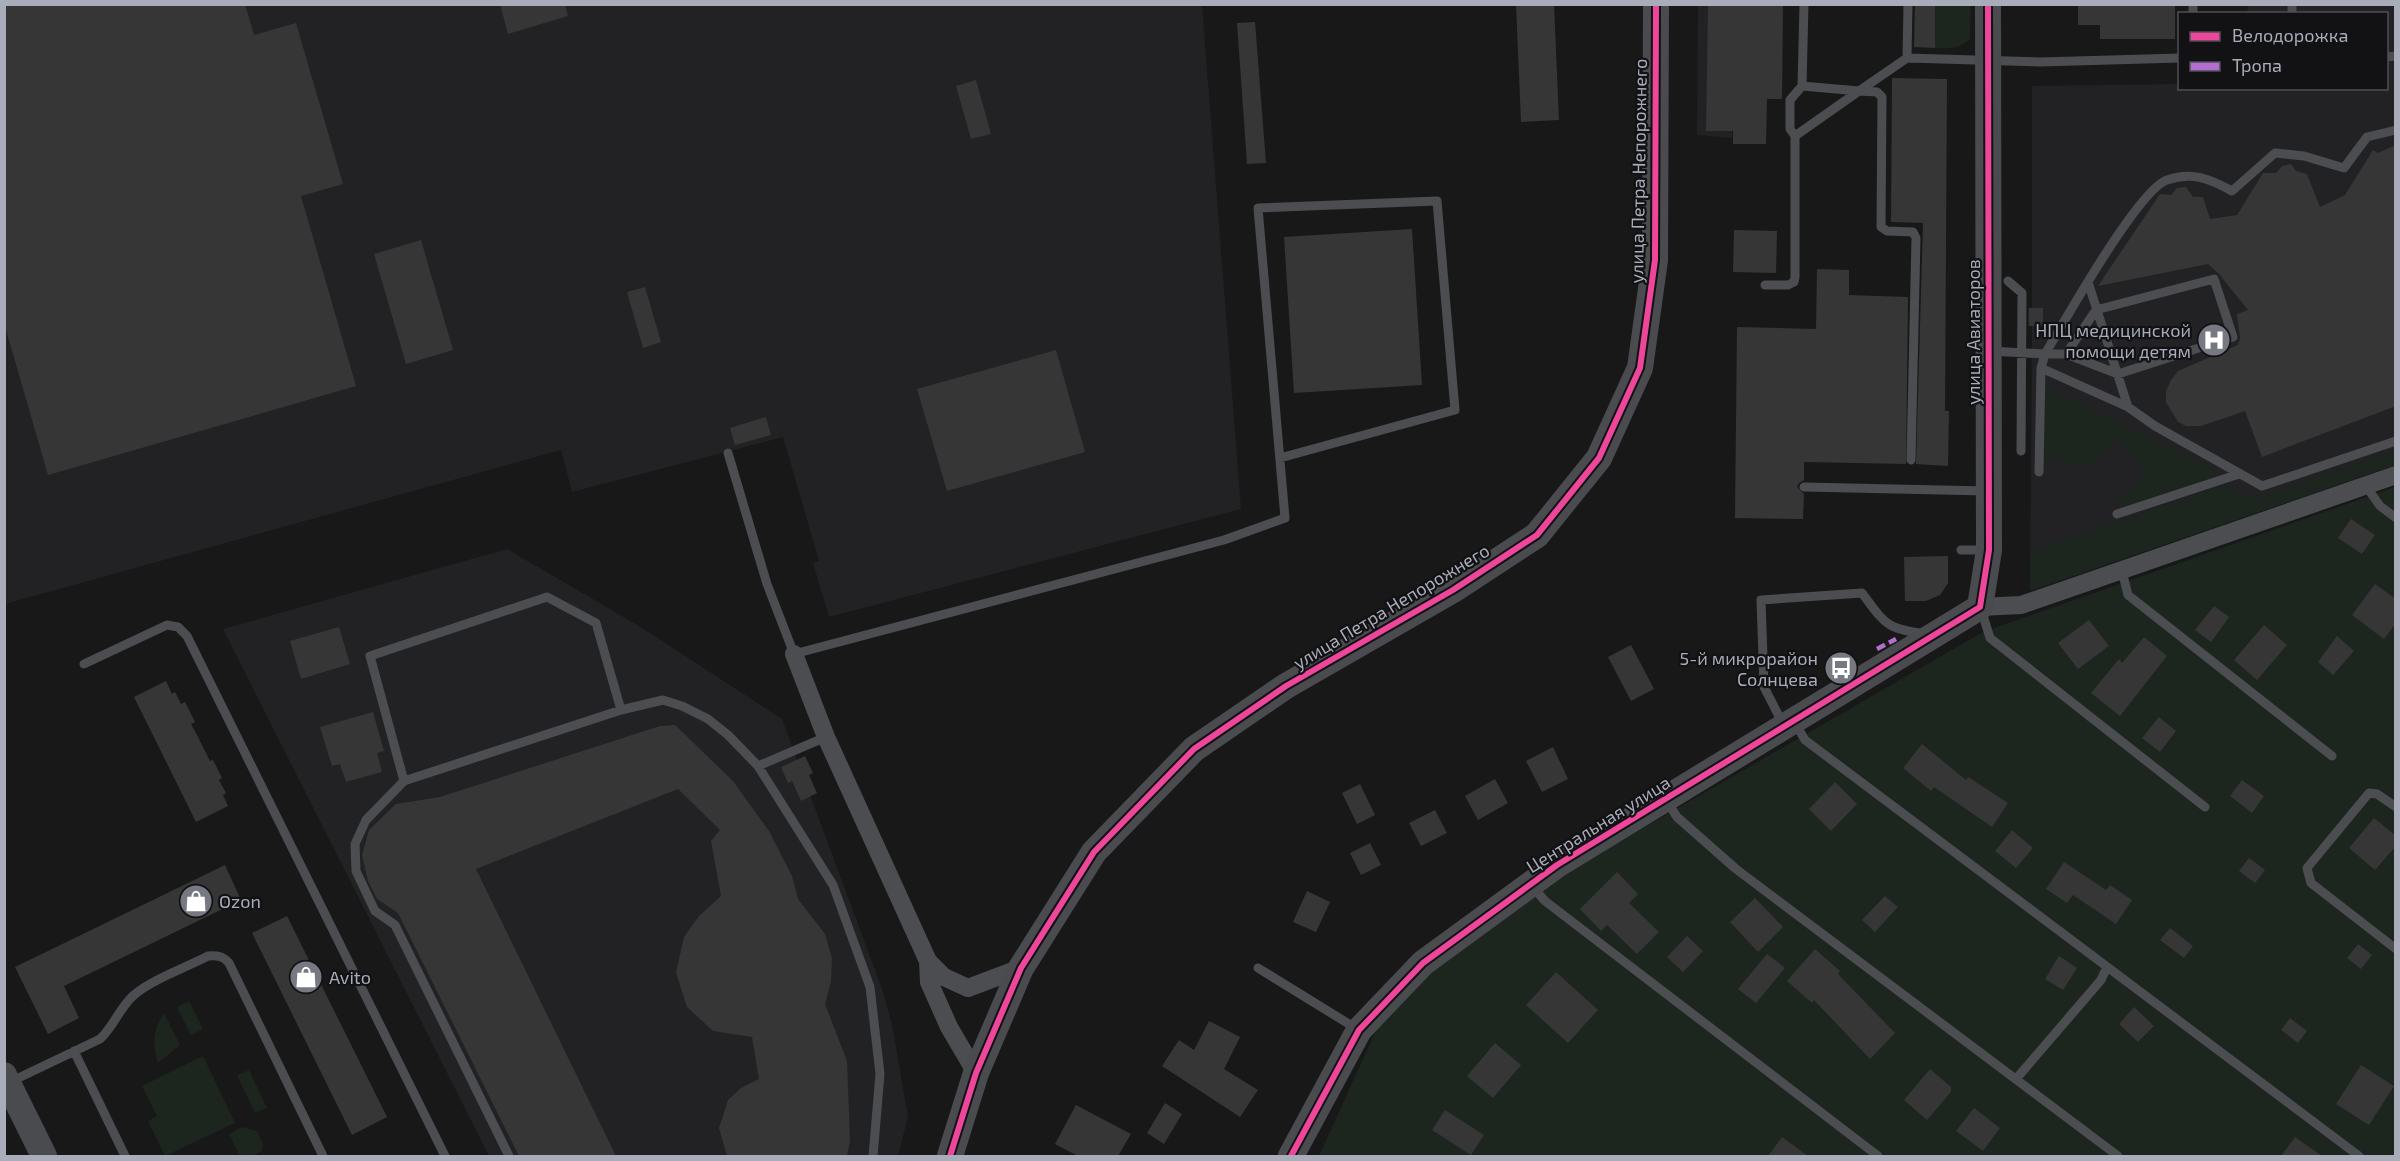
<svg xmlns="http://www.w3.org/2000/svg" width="2400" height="1161" viewBox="0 0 2400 1161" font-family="'Exo 2',sans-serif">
<rect width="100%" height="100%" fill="#181818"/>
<!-- built -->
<path fill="#222124" d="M 5,5 L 1202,5 L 1241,509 L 829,617 L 813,563 L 819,561 L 783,437 L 572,492 L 561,450 L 5,604 Z
M 1698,5 L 1733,5 L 1732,138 L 1697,135 Z
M 2248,5 L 2395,5 L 2395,465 L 2030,591 L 2032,326 L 2028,326 L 2028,308 L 2032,307 L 2032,86 L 2179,84 L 2180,88 L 2386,88 L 2386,14 L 2247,13 Z
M 507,549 L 639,626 L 782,719 L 882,989 L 892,1024 L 908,1117 L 898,1156 L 489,1156 L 223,629 Z"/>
<!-- green -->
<path fill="#1d251f" d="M 1935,5 L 1971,5 L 1970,39 C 1959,49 1950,49 1935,48 Z
M 2048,388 L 2215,471 L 2216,475 L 2212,478 L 2132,505 L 2118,504 L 2116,501 L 2146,472 L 2115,440 L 2084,468 L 2042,458 L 2044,391 Z
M 2395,451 L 2395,465 L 2030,591 L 2030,551 L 2223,485 L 2255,499 Z
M 2395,487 L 2395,1156 L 1319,1156 L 1396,986 L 1560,876 L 1983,632 Z
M 189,1001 L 203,1029 L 191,1035 L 177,1007 Z
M 164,1013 L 180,1045 L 158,1063 C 152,1045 153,1029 164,1013 Z
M 203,1056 L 235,1123 L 165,1156 L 148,1121 L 157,1116 L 142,1086 Z
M 249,1070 L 267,1108 L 255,1113 L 237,1075 Z
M 242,1127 L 257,1131 L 263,1144 L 262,1151 L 252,1156 L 240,1156 L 229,1134 Z"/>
<!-- building -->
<path fill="#363637" d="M 4,4 L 245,4 L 254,35 L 296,23 L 343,184 L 301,196 L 356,386 L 48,475 L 4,323 Z
M 500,4 L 565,4 L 568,16 L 508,34 Z
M 1516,4 L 1554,4 L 1559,120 L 1521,122 Z
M 1708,4 L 1783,4 L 1782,99 L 1767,99 L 1766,144 L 1733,144 L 1733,131 L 1706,131 Z
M 1915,4 L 1935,4 L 1935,48 L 1914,47 Z
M 2078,4 L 2175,4 L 2175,39 L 2100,39 L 2100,25 L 2078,25 Z
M 1255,22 L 1266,163 L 1247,164 L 1237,23 Z
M 1892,78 L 1947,79 L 1945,411 L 1949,411 L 1948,466 L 1916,464 L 1923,223 L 1891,222 Z
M 976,80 L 991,134 L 971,139 L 956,86 Z
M 2396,145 L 2396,406 L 2262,457 L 2245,411 L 2201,426 L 2186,426 L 2178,422 L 2166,402 L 2166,391 L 2171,380 L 2178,371 L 2238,345 L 2240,338 L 2237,314 L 2248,310 L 2219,274 L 2208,264 L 2098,286 L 2160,194 L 2171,195 L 2177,188 L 2186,187 L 2193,197 L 2203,197 L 2210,219 L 2237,215 L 2263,173 L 2276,173 L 2282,166 L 2291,164 L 2296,171 L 2307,174 L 2320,207 L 2345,195 L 2373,150 L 2378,153 Z
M 1412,229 L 1422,385 L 1294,393 L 1284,237 Z
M 1734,230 L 1777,231 L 1776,273 L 1733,272 Z
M 421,240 L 453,350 L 406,364 L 374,254 Z
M 1817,269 L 1849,270 L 1849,295 L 1908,297 L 1906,464 L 1804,462 L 1804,480 L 1799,483 L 1797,487 L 1804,494 L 1803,519 L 1735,518 L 1737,327 L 1816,329 Z
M 645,287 L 661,342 L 643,348 L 627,292 Z
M 2029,308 L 2043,308 L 2043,326 L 2029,326 Z
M 1056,350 L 1085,452 L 947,491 L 917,389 Z
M 766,417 L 771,435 L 735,445 L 730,428 Z
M 2351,519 L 2375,535 L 2362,554 L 2338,538 Z
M 1948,556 L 1948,583 L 1940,595 L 1926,601 L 1905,601 L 1904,557 Z
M 2375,584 L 2396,599 L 2396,623 L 2384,639 L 2352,615 Z
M 2214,606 L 2229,617 L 2211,642 L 2195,630 Z
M 2089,620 L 2109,646 L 2078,669 L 2058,643 Z
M 2264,625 L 2287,645 L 2257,680 L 2234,660 Z
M 339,627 L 350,664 L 301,679 L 290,641 Z
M 2337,636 L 2354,651 L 2333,675 L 2318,662 Z
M 2144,637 L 2167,656 L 2120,716 L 2091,693 L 2119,659 L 2122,663 Z
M 1631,645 L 1654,689 L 1631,701 L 1608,657 Z
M 166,681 L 172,694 L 175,692 L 181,704 L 185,702 L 195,722 L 191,724 L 197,735 L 210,761 L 213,760 L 222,778 L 219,780 L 226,793 L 223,795 L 228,806 L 196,822 L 134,697 Z
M 373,712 L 384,751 L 377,753 L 382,772 L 346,782 L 340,764 L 332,766 L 320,727 Z
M 2159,717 L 2176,731 L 2160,752 L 2142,738 Z
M 675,725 L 733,781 L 769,831 L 792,876 L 798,899 L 825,934 L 832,958 L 831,982 L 825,1004 L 847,1061 L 850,1141 L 847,1156 L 727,1156 L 719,1128 L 728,1100 L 741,1088 L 759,1079 L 752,1037 L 713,1031 L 687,1007 L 676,973 L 684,937 L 699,916 L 721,896 L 711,841 L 720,830 L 678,789 L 476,869 L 616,1156 L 519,1156 L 398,913 L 377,899 L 368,881 L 362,855 L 369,830 L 396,804 L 440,797 L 660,726 Z
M 1922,744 L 1966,780 L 1968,777 L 2008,803 L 1992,827 L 1934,787 L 1931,791 L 1903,768 Z
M 1553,747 L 1568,779 L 1542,792 L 1526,761 Z
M 805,756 L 813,773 L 809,775 L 817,793 L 801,801 L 792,781 L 788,783 L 781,767 Z
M 1495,779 L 1508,803 L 1478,820 L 1465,796 Z
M 2242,780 L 2264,796 L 2252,813 L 2230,796 Z
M 1835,782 L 1857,804 L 1831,831 L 1809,809 Z
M 1360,784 L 1375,815 L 1357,824 L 1342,793 Z
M 1435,810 L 1447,833 L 1421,846 L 1409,823 Z
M 2374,818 L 2396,836 L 2396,846 L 2375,870 L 2349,848 Z
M 2012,830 L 2033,848 L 2016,868 L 1995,851 Z
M 1370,843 L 1381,865 L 1361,875 L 1350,853 Z
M 2249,858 L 2265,870 L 2255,883 L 2239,871 Z
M 2064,862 L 2106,890 L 2110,885 L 2132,900 L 2116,924 L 2073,895 L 2067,903 L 2046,889 Z
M 225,865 L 241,900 L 64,986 L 79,1018 L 48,1034 L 15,967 Z
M 1617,872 L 1638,894 L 1629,903 L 1659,932 L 1637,954 L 1607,925 L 1601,931 L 1580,909 Z
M 1307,891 L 1330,902 L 1316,932 L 1293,922 Z
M 1885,896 L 1898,907 L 1875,932 L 1862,920 Z
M 1755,898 L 1783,927 L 1758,952 L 1730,922 Z
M 287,916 L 387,1117 L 352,1135 L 252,933 Z
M 2170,928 L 2193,946 L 2184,958 L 2160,940 Z
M 1687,936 L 1703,951 L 1683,972 L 1667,957 Z
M 2358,944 L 2372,955 L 2361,969 L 2347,958 Z
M 1815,949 L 1840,971 L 1838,974 L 1895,1033 L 1870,1059 L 1814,1000 L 1812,1003 L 1787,981 Z
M 1767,954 L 1785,968 L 1756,1003 L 1738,989 Z
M 2059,956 L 2077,968 L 2063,990 L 2045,979 Z
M 1556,972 L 1598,1010 L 1568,1043 L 1526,1005 Z
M 2134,1007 L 2154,1026 L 2138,1042 L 2119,1024 Z
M 2290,1018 L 2307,1031 L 2298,1043 L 2281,1030 Z
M 1209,1021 L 1240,1037 L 1224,1069 L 1258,1090 L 1240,1117 L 1162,1066 L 1179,1040 L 1194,1050 Z
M 1495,1043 L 1521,1065 L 1493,1098 L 1467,1076 Z
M 2361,1065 L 2394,1086 L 2369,1125 L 2336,1104 Z
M 1930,1069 L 1951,1087 L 1951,1092 L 1927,1120 L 1904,1100 Z
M 1165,1103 L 1182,1114 L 1164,1144 L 1147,1133 Z
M 1076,1105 L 1131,1134 L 1118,1156 L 1078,1156 L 1055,1144 Z
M 1974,1108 L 2000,1128 L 1983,1151 L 1956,1131 Z
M 1445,1110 L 1484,1135 L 1471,1155 L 1432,1130 Z
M 1782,1137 L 1808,1156 L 1768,1156 Z
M 2295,1137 L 2322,1156 L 2281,1156 Z"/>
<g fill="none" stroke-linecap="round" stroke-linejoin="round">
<!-- lane -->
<path stroke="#4b4d51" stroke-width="9" d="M 1804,4 L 1802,86 L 1859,91 L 1907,58 L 2040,62 L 2180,58
M 2193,4 L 2193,14
M 2292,14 L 2292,4
M 2386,57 L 2396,56
M 1907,58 L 1908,4
M 1795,136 L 1859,91 L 1877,92 L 1882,97 L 1881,227 L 1887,231 L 1913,232 L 1916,238 L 1911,460
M 2008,281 L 2022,293 L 2021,451
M 2088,282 L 2128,407 L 2155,426 L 2262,486 L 2396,441
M 1765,285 L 1788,285 L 1794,282 L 1795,277 L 1795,136 L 1790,129 L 1790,100 L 1802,86
M 1990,351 L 2045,354 C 2064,322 2138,190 2167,180 C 2192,171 2210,179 2232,191 L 2275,153 L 2304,156 L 2344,168 L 2367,137 L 2396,130
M 2041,368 L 2128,407
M 728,453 L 767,584 L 794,654 L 1224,540 L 1285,518 L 1258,208 L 1437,201 L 1455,410 L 1280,458
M 2039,472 L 2041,368 L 2045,354 L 2066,354 L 2118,374 L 2233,337 L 2214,279 L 2096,310 L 2066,354
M 2366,486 L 2380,506 L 2396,518
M 1804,487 L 1987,491
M 2117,514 L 2239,474
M 1961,550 L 1987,550
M 2122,571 L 2128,595 L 2332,756
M 1981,609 L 1990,638 L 2205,807
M 84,664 L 167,625 L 178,627 L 187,636 L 445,1156
M 1795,723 L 1805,740 L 2359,1156
M 1783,724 L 1764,687 L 1761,600 L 1862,593 C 1885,624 1886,629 1926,634
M 758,766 L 826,737
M 404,781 L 370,656 L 547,597 L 596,623 L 621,710
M 1666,800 L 1677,817 L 1736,869 L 2118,1156
M 2396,807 L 2377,794 L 2369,793 L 2307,868 L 2311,883 L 2396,949
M 1531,885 L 1545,901 L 1878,1156
M 1258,968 L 1357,1029
M 74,1051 L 125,1156
M 2016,1079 L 2101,980 L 2107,967
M 10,1082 L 100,1039 C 114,1026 120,1007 134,995 C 151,980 187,967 208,956 C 217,955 223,956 229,963 L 323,1156
M 509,1156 L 395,925 L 375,911 L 356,871 L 355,844 L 366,820 L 404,781 L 621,710 L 663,700 L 682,706 L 708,719 L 728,735 L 758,766 L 833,885 L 870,987 L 880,1074 L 873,1156"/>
<!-- street -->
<path stroke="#4b4d51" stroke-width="18" d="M 1980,607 L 2021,605 L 2396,475
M 794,654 L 826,737 L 928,961 L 944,977 L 968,988 L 1021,968
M 928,961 L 929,982 L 949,1027 L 976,1073"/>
<!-- secondary -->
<path stroke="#4a4b4f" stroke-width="26" d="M 4,1075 L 44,1156
M 950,1156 L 976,1073 L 1021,968 L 1094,852 L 1194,749 L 1286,686 L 1453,590 L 1537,535 L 1599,458 L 1640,368 L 1655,260 L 1656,4
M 1291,1156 L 1359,1030 L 1423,963 L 1557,865 L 1980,607 L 1989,550 L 1988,4"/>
<!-- quiet -->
<path stroke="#b36fd0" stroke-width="4.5" stroke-dasharray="9 4.5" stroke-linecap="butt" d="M 1877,649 L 1896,639"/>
<!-- cycleway casing -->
<g stroke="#121114" stroke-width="10">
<path id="cycleway" d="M 950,1156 L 976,1073 L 1021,968 L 1094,852 L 1194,749 L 1286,686 L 1453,590 L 1537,535 L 1599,458 L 1640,368 L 1655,260 L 1656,4
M 1291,1156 L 1359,1030 L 1423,963 L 1557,865 L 1980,607 L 1989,550 L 1988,4"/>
</g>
<!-- cycleway -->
<use href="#cycleway" stroke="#ed469a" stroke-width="6"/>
</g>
<!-- icons -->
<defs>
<g id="hospital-disc" transform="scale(1.725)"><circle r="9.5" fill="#767981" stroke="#121114"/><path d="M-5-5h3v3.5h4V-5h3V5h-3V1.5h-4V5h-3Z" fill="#fff"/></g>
<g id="bus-disc" transform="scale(1.725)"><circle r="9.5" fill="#767981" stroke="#121114"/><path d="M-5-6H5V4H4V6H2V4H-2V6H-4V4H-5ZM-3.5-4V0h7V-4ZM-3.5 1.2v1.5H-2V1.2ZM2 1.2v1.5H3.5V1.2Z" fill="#fff"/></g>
<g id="shop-disc" transform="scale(1.725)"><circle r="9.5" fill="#767981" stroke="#121114"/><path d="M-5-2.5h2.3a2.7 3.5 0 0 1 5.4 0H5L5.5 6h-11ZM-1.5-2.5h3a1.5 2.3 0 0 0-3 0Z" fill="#fff"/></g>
</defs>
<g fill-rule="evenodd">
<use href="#hospital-disc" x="2214" y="340"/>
<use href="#bus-disc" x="1841" y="668"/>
<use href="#shop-disc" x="196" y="901"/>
<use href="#shop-disc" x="306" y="977"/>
</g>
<g text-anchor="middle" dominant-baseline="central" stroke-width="4.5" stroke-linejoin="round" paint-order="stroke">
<!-- street labels -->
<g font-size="18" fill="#a8adb9" stroke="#121114">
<text transform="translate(1638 171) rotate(-89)">улица Петра Непорожнего</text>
<text transform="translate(1973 332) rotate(-90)">улица Авиаторов</text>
<text transform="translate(1391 606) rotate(-31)">улица Петра Непорожнего</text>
<text transform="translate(1598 824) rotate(-32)">Центральная улица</text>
</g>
<!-- poi labels -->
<g font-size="18" fill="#a8adb9" stroke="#121114" text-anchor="end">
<text x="2191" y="330">НПЦ медицинской<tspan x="2191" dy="21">помощи детям</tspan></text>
<text x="1818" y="658">5-й микрорайон<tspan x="1818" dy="21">Солнцева</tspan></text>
<text x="219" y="901" text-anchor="start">Ozon</text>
<text x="329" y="977" text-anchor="start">Avito</text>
</g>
</g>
<!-- border -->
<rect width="2400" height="1161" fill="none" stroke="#a8adb9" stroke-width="12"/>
<!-- legend -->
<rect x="2178" y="12" width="210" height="78" fill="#121114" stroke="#4e4f56" stroke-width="1.5"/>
<rect x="2190" y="32" width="30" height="9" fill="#ed469a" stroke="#4e4f56" stroke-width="1.5"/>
<text x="2232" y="42" font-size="18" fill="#a8adb9">Велодорожка</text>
<rect x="2190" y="62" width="30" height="9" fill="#b36fd0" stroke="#4e4f56" stroke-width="1.5"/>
<text x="2232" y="72" font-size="18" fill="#a8adb9">Тропа</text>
</svg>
